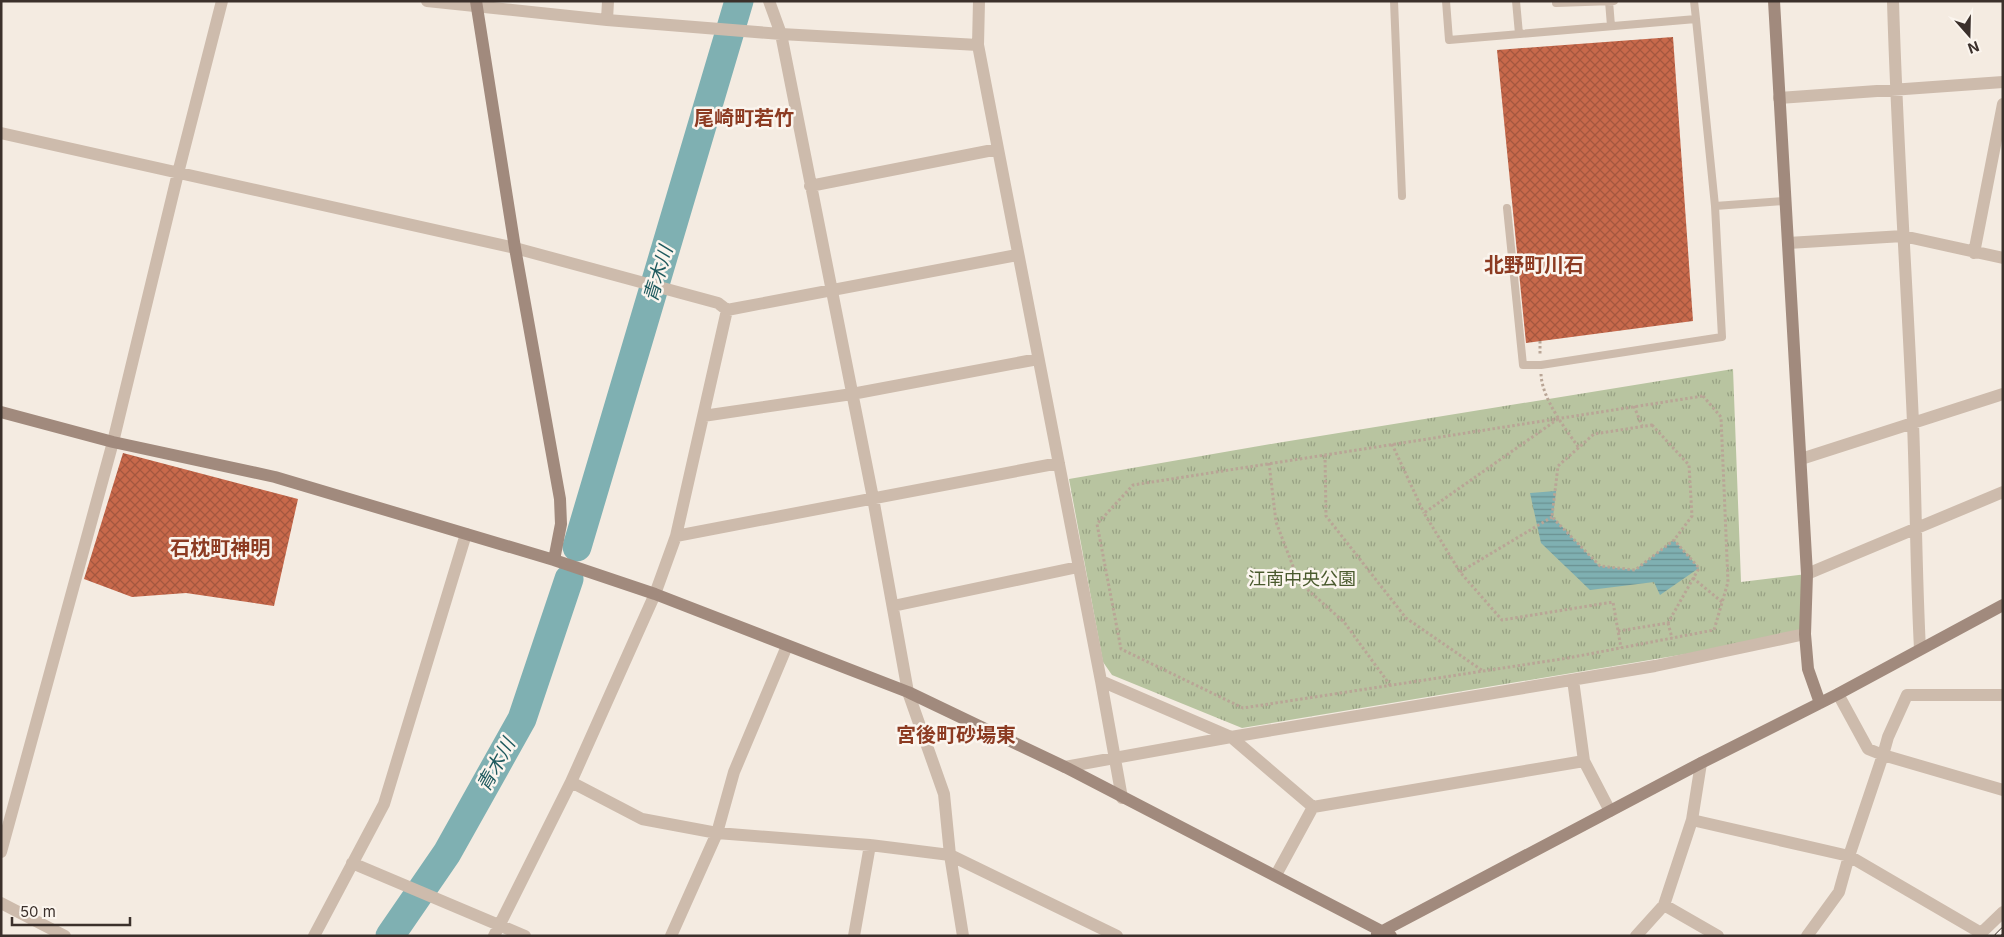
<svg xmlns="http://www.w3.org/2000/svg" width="2004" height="937" viewBox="0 0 2004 937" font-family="Inter,'Noto Sans JP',sans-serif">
<defs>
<pattern id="park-tufts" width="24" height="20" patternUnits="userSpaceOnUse" patternTransform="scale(1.25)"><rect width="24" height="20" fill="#b8c4a0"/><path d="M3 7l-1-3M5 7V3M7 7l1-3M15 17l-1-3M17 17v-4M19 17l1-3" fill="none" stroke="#97a083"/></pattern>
<pattern id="water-rules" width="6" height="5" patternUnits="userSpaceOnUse" patternTransform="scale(1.25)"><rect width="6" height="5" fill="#7fb0b2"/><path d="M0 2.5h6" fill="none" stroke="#699091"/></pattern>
<pattern id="building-cross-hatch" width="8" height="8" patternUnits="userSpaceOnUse" patternTransform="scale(1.25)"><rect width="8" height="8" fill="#c8694b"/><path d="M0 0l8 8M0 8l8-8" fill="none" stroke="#a4573f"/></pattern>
</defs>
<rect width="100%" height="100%" fill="#f4ebe1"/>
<!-- park -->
<path fill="url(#park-tufts)" d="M 1733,369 L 1741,582 L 1807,574 L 1805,634 L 1242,728 L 1112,675 L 1103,662 L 1069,479 L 1277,443 Z"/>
<!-- water -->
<path fill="url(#water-rules)" d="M 1556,491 L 1553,517 L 1599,566 L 1635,570 L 1674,540 L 1699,568 L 1660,595 L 1654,582 L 1590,590 L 1541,543 L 1530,493 Z"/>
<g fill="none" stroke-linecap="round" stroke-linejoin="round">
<!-- river -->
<path stroke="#7fb0b2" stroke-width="29" d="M 577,547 L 739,1
M 390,936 L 447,853 L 522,719 L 569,579"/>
</g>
<!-- building -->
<path fill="url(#building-cross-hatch)" d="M 1673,37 L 1693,321 L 1526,343 L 1497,50 Z
M 123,453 L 298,499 L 274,606 L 186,593 L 132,597 L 84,579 Z"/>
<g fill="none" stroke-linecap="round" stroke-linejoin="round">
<!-- path -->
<path stroke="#b9a596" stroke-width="3" stroke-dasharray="2.5 2.5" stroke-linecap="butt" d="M 1540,341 L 1540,355
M 1541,374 C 1542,399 1565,428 1579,448
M 1703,396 L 1721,417 L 1728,582 L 1714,630 L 1568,658 L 1243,708 L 1121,649 L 1097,524 L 1133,485 Z
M 1634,406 L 1642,426
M 1558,419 L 1424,513 L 1460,572 L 1502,620 L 1613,602 L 1621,648
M 1652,425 L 1689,465 L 1692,516 L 1674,540 L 1635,570 L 1600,566 L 1552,517 L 1558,466 L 1594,434 Z
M 1392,444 L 1424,513
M 1325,455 L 1326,516 L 1406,618 L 1483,671
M 1269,463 L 1276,522 L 1299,582 L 1344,622 L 1390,685
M 1460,572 L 1552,517
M 1693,578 L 1722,602
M 1668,623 L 1672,638
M 1618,631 L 1668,623 L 1699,568 L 1674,540"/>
<!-- lane -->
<path stroke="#cdbbac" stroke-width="8" d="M 1394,1 L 1402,196
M 1446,1 L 1449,40 L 1696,19 L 1715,206 L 1722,337 L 1541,365 L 1523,365 L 1507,208
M 1516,1 L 1519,34
M 1556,1 L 1556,3 L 1614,1
M 1609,1 L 1611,26
M 1694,1 L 1696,19
M 1715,206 L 1784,201"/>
<!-- street -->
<path stroke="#cdbbac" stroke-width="12" d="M 427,1 L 607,20 L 781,34 L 978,45
M 769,1 L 781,34 L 873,498 L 908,692 L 944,794 L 950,855 L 963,936
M 979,1 L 978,45 L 998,149
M 1893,1 C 1897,142 1907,283 1913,423 C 1916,499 1916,574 1920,649
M 607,20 L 608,1
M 1779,98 L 2003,82
M 1,133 L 515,248 L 718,303 L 727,310 L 1017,255
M 810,186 L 998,149 L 1101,681 L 1231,737 L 1655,666 L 1805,634
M 1788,243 L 1903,236 L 2003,258
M 1974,253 L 2003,104
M 703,416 L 852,394 L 1038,359
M 1801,459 L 2003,394
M 676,536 L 1059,463
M 1807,574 L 2003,492
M 893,606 L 1078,567
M 1573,680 L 1584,761 L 1610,811
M 1101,681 L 1122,798
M 1838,694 L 1868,749 L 1883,755 L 1888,737 L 1907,695 L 2003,695
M 1065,767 L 1231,737 L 1313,807 L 1276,875
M 571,782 L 642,819 L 717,833 L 870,845 L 950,855 L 1117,936
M 1313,807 L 1584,761
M 1692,820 L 1849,856 L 1981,933
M 1,852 L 113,442 L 178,173 L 222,1
M 352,863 L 525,936
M 1,903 L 65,936
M 1664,905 L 1718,936
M 314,936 L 384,804 L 466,534
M 494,936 L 571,782 L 655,594 L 676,536 L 727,310
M 671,936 L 717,833 L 734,772 L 787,646
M 854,936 L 870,845
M 1636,936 L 1664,905 L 1692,820 L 1701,763
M 1807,936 L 1839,892 L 1849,856 L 1883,755 L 2003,790
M 1978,936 L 2003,912"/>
<!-- secondary -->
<path stroke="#a18a7d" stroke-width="12" d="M 476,1 L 515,248 L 560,499 L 561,524 L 554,560
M 1774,1 L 1807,574 L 1805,634 L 1808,669 L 1820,703
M 1,412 L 113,442 L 275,477 L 554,560 L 655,594 L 908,692 L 1065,767 L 1391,936
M 1377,934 L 1701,763 L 1838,694 L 2003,605"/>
<!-- rail casing -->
<g stroke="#3b302b" stroke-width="5.5">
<path id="rail" d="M 1997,936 L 2003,930"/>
</g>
<!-- rail -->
<use href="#rail" stroke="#fbf5ee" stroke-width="4" stroke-dasharray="11" stroke-linecap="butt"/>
</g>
<g text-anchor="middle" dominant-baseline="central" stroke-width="5" stroke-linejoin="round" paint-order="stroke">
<!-- park labels -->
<g font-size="18" fill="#4a5a2e" stroke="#fbf5ee">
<text x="1302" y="578">江南中央公園</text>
</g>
<!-- water labels -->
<g font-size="19" font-style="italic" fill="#1f5a5e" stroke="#fbf5ee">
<text transform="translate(658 274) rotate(-73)">青木川</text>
<text transform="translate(496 765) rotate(-61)">青木川</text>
</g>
<!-- quarter labels -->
<g font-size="20" font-weight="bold" fill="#8c3b22" stroke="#fbf5ee">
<text x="744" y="118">尾崎町若竹</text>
<text x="1534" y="265">北野町川石</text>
<text x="220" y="548">石枕町神明</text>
<text x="956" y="735">宮後町砂場東</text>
</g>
</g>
<!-- border -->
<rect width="2004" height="937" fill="none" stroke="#3b302b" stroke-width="5"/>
<!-- north arrow -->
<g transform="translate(1969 35) rotate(160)" stroke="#fbf5ee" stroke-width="4" paint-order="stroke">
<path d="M0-4L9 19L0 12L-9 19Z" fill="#3b302b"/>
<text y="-8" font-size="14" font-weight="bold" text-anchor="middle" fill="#3b302b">N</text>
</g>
<!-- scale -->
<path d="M12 917v8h118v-8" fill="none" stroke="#3b302b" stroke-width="2.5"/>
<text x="20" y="917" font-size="15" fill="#3b302b" stroke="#fbf5ee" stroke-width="4" paint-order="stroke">50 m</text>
</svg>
